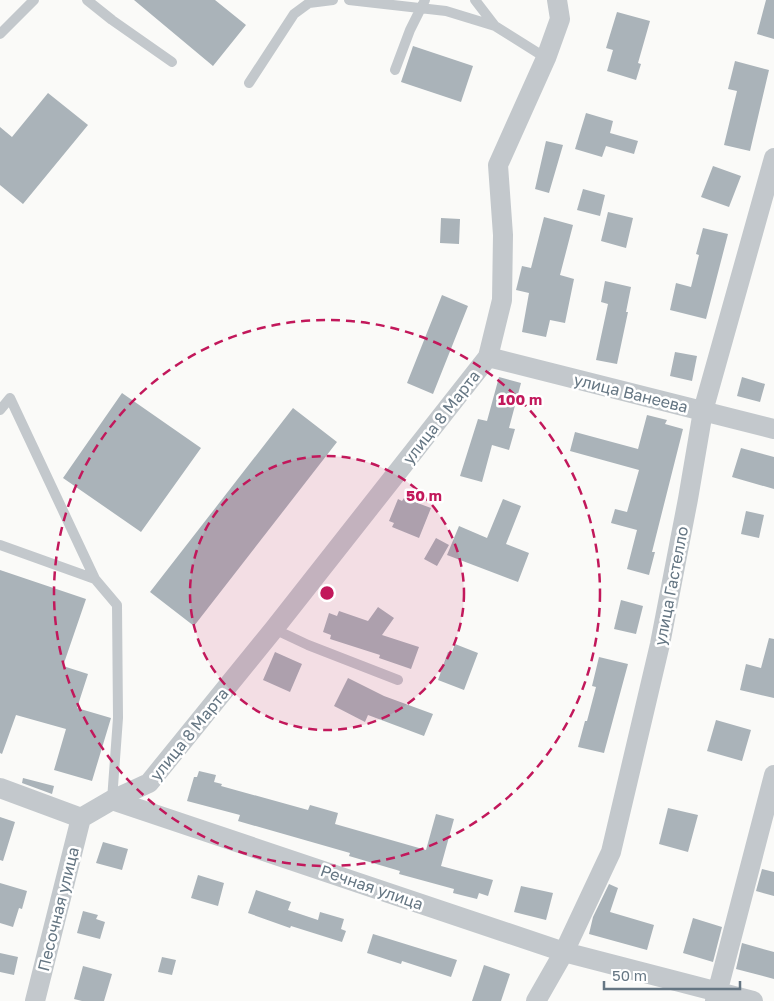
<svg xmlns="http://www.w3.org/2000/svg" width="774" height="1001" viewBox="0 0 774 1001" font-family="'Golos Text',sans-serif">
<rect width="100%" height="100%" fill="#fafaf8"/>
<!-- building -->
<path fill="#aab3b9" d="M 134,0 L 215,0 L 246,25 L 213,66 Z
M 766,0 L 774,0 L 774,39 L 757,34 Z
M 617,12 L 650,21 L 638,63 L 641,64 L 636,80 L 607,71 L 613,50 L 606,48 Z
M 413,46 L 473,66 L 461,102 L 401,82 Z
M 735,61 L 769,70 L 750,151 L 724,145 L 737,91 L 728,89 Z
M 48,93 L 88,125 L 23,204 L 0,185 L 0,127 L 12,137 Z
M 586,113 L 613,121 L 610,133 L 638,141 L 634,154 L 606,146 L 602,157 L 575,149 Z
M 546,141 L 563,145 L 549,193 L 535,189 Z
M 713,166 L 741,176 L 729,207 L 701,197 Z
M 583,189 L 605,195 L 600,216 L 577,210 Z
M 608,212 L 633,218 L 626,248 L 601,241 Z
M 544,217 L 573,225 L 560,275 L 574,279 L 565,323 L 550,320 L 546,337 L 522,332 L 529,293 L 516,290 L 522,266 L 531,268 Z
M 441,218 L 460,219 L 459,244 L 440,243 Z
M 703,228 L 728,234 L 706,319 L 670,310 L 676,283 L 691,287 L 699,255 L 696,254 Z
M 605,281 L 631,287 L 626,312 L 628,312 L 617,364 L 596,360 L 608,304 L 601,302 Z
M 442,295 L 468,306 L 433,394 L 407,383 Z
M 675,352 L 697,356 L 692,381 L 670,376 Z
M 499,377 L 521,383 L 509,428 L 515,429 L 509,450 L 492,445 L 482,482 L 460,476 L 478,419 L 487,421 Z
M 742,377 L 765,384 L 760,402 L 737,396 Z
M 122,393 L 201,448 L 141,532 L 63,478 Z
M 293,408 L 337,442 L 194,626 L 150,592 Z
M 647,415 L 667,420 L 665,424 L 683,429 L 652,552 L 655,552 L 649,575 L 627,569 L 637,530 L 611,523 L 615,509 L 627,512 L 639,470 L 570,451 L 575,432 L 638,449 Z
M 741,448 L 774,457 L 774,489 L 732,477 Z
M 404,498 L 431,508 L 419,538 L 392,527 L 394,523 L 389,521 L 398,499 L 402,501 Z
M 503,499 L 521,506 L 506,544 L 529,553 L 518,582 L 447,555 L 459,526 L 487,538 Z
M 746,511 L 764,515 L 759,538 L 741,534 Z
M 436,538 L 449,545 L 437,566 L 424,559 Z
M 0,570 L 86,599 L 63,666 L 88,674 L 77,708 L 111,718 L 92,781 L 54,770 L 66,729 L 16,715 L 2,754 L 0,753 Z
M 621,600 L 643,606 L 636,634 L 614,629 Z
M 378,607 L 394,618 L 382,635 L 419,647 L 411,669 L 379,658 L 380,655 L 330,639 L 331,635 L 323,632 L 329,613 L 337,616 L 339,611 L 368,621 Z
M 769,638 L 774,639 L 774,698 L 740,690 L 746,664 L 761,668 Z
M 455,644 L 478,653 L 464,690 L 438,680 L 448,652 L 452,652 Z
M 275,652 L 302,664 L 290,692 L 263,680 Z
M 599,657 L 628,664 L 604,753 L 578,747 L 585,721 L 587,721 L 596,687 L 592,686 Z
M 348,678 L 384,696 L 433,714 L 424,736 L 368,715 L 365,722 L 334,706 Z
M 716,720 L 751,730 L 742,761 L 707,751 Z
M 199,771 L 216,775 L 214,782 L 222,784 L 221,786 L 308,810 L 310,805 L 338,813 L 335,824 L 426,850 L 436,814 L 454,819 L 441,866 L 493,880 L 488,896 L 479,893 L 477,899 L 453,893 L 454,889 L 399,874 L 400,871 L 349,856 L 350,853 L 238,821 L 240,815 L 187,801 L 194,777 L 197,777 Z
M 23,778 L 54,786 L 52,794 L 22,783 Z
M 668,808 L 698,815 L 688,852 L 659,844 Z
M 0,817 L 15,822 L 3,861 L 0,860 Z
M 103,842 L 128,849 L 122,870 L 96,863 Z
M 762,869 L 774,872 L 774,896 L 756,891 Z
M 198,875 L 224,883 L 218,906 L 191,898 Z
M 0,883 L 27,891 L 22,909 L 19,908 L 13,927 L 0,923 Z
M 609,884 L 618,888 L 610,912 L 654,925 L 647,950 L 589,934 L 593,917 Z
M 521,886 L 553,893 L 546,920 L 514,912 Z
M 256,890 L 291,902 L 288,910 L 318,920 L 320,912 L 344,919 L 341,929 L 346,931 L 342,942 L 291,926 L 290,928 L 248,913 Z
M 83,911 L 98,915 L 96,919 L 105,922 L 100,939 L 77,933 Z
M 693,918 L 722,927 L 713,962 L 683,953 Z
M 373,934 L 457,960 L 451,977 L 402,961 L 401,964 L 367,953 Z
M 742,943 L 774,952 L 774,979 L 736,969 Z
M 0,953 L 18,957 L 14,975 L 0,972 Z
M 162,957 L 176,960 L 172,975 L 158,972 Z
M 484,965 L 510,974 L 501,1001 L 472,1001 Z
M 83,966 L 112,974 L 104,1001 L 82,1001 L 74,999 Z"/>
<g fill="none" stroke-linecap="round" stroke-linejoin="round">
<!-- service -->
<path stroke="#c3c8cc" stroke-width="10" d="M 87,0 L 112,20 L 172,62
M 349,0 L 446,11 L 495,26
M 475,0 L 495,26 L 546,58
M 0,34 L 34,0
M 395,70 L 410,30 L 425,0
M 249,83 L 294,14 L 309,3 L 333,0
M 0,410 L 10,398 L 95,579 L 117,605 L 118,718 L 112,800
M 0,545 L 95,579
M 274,629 L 308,645 L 398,680"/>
<!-- minor -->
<path stroke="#c3c8cc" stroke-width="20" d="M 488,357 L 774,429
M 0,788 L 81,818 L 112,800 L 564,952 L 753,1001
M 112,800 L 149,783 L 274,629 L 488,357 L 502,300 L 503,235 L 498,165 L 546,58 L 560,19 L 557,0
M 35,1001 L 81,818
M 536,1001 L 564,952 L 611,852 L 660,644 L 688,499 L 703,411 L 774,158
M 715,1001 L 774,775"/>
</g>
<!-- distance rings -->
<circle cx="327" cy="593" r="137" fill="#c2185b" fill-opacity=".12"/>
<g fill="none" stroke="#c2185b" stroke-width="2.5" stroke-dasharray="9 6">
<circle cx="327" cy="593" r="137"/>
<circle cx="327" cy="593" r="273"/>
</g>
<g text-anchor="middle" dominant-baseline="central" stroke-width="5" stroke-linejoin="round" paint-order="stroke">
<!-- street labels -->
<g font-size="16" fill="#657683" stroke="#fff">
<text transform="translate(631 393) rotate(14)">улица Ванеева</text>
<text transform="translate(441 417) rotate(-52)">улица 8 Марта</text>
<text transform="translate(671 586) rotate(-79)">улица Гастелло</text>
<text transform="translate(189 734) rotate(-51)">улица 8 Марта</text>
<text transform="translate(372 887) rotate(19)">Речная улица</text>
<text transform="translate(58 909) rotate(-76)">Песочная улица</text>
</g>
</g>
<circle cx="327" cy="593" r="8" fill="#c2185b" stroke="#fff" stroke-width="2.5"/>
<g font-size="15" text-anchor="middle" font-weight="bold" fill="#c2185b" stroke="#fff" stroke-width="5" stroke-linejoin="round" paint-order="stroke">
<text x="520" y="405">100 m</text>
<text x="424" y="501">50 m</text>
</g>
<!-- scale -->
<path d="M604 981v8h136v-8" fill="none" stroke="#657683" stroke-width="2.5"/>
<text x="612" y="981" font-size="15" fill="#657683" stroke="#ffffff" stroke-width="4" paint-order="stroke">50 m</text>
</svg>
